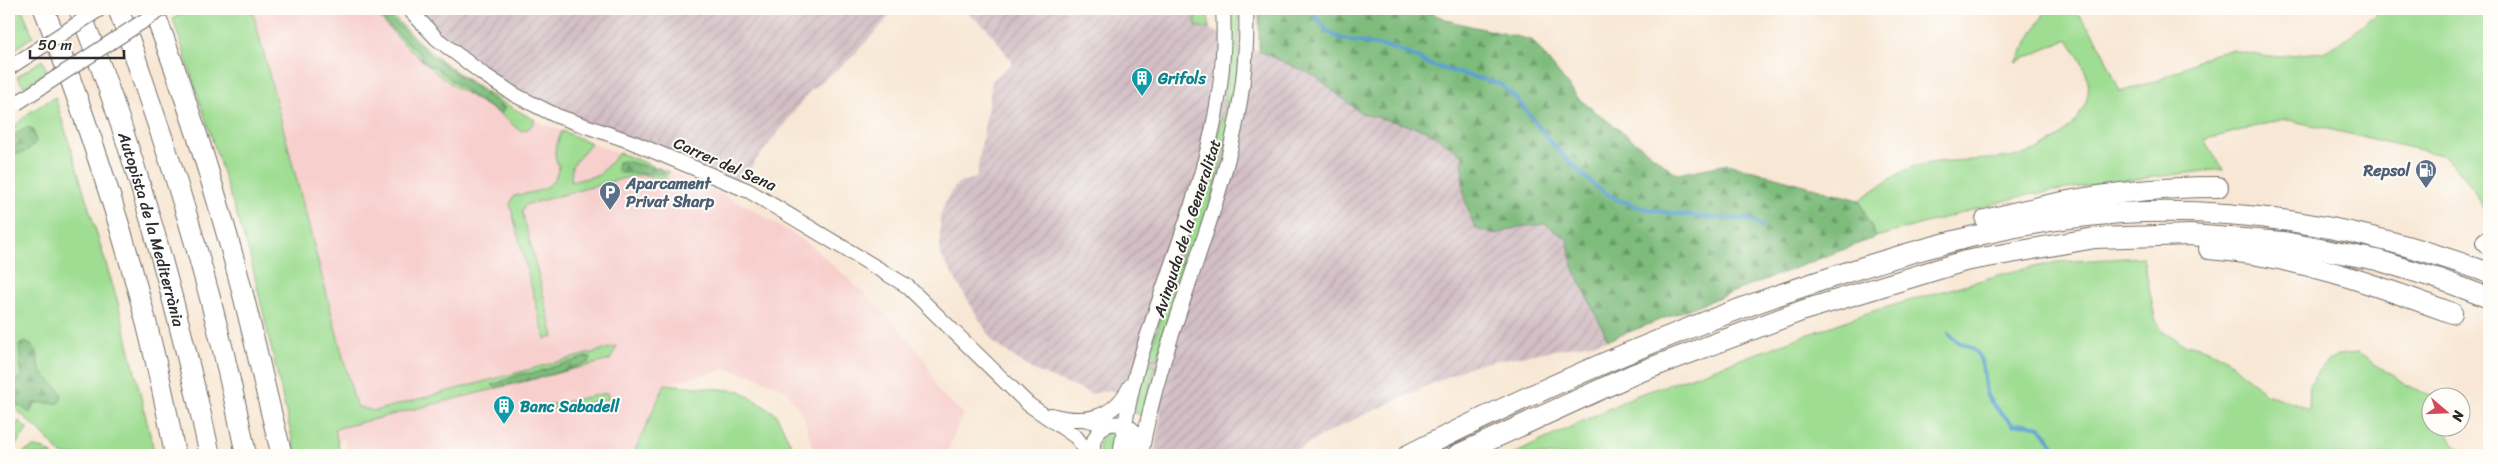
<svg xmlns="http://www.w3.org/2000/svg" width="2498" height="464" viewBox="0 0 2498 464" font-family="Sriracha,sans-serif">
<defs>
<pattern id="industrial-furrows" width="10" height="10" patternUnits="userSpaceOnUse" patternTransform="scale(1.25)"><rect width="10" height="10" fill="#d2bec4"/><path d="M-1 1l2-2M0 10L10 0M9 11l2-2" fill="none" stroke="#b4a3a9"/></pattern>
<pattern id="forest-firs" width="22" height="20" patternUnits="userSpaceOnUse" patternTransform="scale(1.25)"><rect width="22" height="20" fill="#7ebc7c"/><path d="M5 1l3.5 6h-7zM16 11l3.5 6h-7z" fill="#679966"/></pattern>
</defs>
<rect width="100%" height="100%" fill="#fdfcf7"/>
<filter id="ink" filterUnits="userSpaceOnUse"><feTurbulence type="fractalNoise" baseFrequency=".02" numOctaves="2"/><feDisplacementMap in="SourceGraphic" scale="10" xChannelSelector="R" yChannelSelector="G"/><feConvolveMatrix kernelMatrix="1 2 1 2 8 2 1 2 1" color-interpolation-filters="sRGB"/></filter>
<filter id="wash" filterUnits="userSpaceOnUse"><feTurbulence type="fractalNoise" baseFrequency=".0096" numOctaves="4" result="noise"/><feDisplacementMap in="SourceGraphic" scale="20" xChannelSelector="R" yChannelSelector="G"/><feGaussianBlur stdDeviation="1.12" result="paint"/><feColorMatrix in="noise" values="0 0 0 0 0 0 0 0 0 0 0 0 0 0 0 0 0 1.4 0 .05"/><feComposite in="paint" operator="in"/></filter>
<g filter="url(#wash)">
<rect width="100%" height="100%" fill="#f8e7d4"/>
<!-- built -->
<path fill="#f7d0ce" d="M 226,9 L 387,9 L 430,51 L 504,104 L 535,120 L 591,143 L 692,180 L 746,206 L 809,244 L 861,290 L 896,325 L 926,362 L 938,391 L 963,413 L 946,455 L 815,455 L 803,415 L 786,390 L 754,376 L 726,369 L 665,384 L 633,455 L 348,455 L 344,439 L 337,441 L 307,262 L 261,81 Z"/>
<!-- industrial -->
<path fill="url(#industrial-furrows)" d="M 409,9 L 896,9 L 851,58 L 810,91 L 737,185 L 515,95 Z
M 962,9 L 1195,9 L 1196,26 L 1209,29 L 1315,76 L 1361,113 L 1426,130 L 1463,155 L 1462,183 L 1466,209 L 1476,229 L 1497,234 L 1518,227 L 1545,224 L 1567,239 L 1574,269 L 1608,340 L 1473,365 L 1336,428 L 1288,455 L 1154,455 L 1161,411 L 1109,390 L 1091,394 L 1031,369 L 993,342 L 940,254 L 940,216 L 948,196 L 958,183 L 976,178 L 992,81 L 1013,63 L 987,28 Z"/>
<!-- green -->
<path fill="#9edd92" stroke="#64845e" d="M 9,9 L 22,9 L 33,36 L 9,54 Z
M 187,9 L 252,9 L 354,399 L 358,407 L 374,411 L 617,346 L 610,360 L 335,429 L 340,454 L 347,455 L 296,455 L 250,256 L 173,19 Z
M 371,9 L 387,9 C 427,56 481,92 535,120 C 531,128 528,130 520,131 L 500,114 L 457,88 L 435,72 L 402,42 Z
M 1195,9 L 1208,9 L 1209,29 L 1196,26 Z
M 1228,9 L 1239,9 L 1239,15 C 1239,42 1239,68 1235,95 C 1224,186 1181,272 1157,360 L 1148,358 L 1212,159 L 1224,110 L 1230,54 Z
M 2047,9 L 2073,9 C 2097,33 2107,61 2120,92 L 2159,80 L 2213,53 L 2231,50 L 2267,57 L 2323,52 L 2342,42 L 2383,9 L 2489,9 L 2489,216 L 2465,177 L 2442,155 L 2284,119 L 2204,140 L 2223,169 L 2120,181 L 2022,196 L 1876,237 L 1859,200 C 1873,191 1905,167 1919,165 C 1952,158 1988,162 2022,155 C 2053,149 2097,112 2087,77 C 2084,64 2075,51 2068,39 L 2016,62 Z
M 42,60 L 48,72 L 24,87 L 17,77 Z
M 55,97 L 119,306 L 155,455 L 62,455 L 38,429 L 9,403 L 9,132 L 27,114 Z
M 562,131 L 591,143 L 572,166 L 571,182 L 599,175 L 619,153 L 669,172 L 665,179 L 642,175 L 625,178 L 525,205 L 522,211 L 554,337 L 545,339 L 510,204 L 514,196 C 535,191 555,192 559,166 C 551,153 557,144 562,131 Z
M 2143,257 L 2155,318 L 2163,332 L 2185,345 L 2196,345 L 2224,357 L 2266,394 L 2298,404 L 2309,410 L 2310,385 L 2315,375 L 2323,365 L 2338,355 L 2358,353 L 2407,385 L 2431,396 L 2430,426 L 2443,427 L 2454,444 L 2470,455 L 1512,455 L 1637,395 L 1694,376 L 1870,312 L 2006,273 L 2057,262 Z
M 1146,364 L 1155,366 L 1142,416 L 1134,412 Z
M 665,384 L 740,391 L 776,414 L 796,455 L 633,455 Z
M 607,393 L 609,399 L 550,410 L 549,405 Z
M 19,421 L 28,429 L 9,453 L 9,433 Z
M 1112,432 L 1117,433 L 1113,455 L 1099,455 L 1099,442 L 1106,433 Z
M 34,447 L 44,449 L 53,455 L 18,455 Z"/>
<!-- forest -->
<path fill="url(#forest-firs)" stroke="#547454" d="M 377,9 L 385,9 L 392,19 L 430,55 L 505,108 L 502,113 C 492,112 448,78 439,70 C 435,66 429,66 425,63 C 423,61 421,56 419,53 C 405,39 385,27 377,9 Z
M 1259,9 L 1421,9 L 1453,22 L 1532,40 L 1579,99 L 1677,174 L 1728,164 L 1859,200 L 1876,237 L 1608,340 L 1574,269 L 1567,239 L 1545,224 L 1518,227 L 1497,234 L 1476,229 C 1462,202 1462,185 1463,155 L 1426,130 L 1361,113 L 1315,76 L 1259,51 Z
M 29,127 L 33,129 L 36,142 C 28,151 21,157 10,151 L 9,144 L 18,132 Z
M 624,161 L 659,169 L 666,174 L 620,173 L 617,170 L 618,162 Z
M 25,342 L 31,345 L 38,354 C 36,378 53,377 62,395 L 59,403 L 35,403 L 30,413 L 9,399 L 9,381 L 21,378 L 19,345 Z
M 586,357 L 591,357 L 589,362 C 559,373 526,382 495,387 L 492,385 L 521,374 L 533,373 Z"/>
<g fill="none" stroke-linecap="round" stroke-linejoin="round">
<!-- stream -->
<path stroke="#5ba1d1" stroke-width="4" d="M 1310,9 L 1328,32 L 1342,39 L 1388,47 L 1412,55 L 1430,65 L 1500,84 L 1516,98 L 1554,146 L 1573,165 L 1595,186 L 1616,199 L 1643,208 L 1669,213 L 1710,218 L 1749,219 L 1762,227
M 1949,333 C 1957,346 1969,343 1977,353 C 1986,366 1982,382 1987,396 C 1992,406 2006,417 2013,425 L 2026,424 L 2040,427 L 2061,455"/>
</g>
</g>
<g filter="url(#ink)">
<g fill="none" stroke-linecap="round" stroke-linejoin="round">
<!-- minor casing -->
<g stroke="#736d66" stroke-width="16">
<path id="minor" d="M 409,9 L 437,39 L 483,74 L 515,95 L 557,116 L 632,142 L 749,191 L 907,286 L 1028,404 L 1076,437 L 1090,455
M 1051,415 C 1084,424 1113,420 1130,386
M 1087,420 L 1109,424 L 1125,423 L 1136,433 L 1135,450
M 1094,455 C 1090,440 1097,431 1109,424
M 1120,455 C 1124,428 1129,400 1136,373 C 1170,253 1231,136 1223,9
M 1141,455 C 1166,304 1253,165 1246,9"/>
</g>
<!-- highway casing -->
<g stroke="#736d66" stroke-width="22">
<g id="highway">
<path d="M 44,9 C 100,153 148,302 175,455"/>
<path id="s1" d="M 79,9 C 136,153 177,304 210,455"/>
<path d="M 118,9 C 130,38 139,69 149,99 C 190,215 222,334 246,455"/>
<path d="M 153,9 C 186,96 214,185 238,275 C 254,335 266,396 282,455"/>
<path d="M 1986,220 C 2062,199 2138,187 2218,187"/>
<path d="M 2486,242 L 2489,244"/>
<path d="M 2209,249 C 2294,255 2373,284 2452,313"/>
<path d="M 1408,455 C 1552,382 1700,318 1854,270 C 1942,242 2030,219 2121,213 C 2248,206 2371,229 2489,273"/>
<path d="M 1457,455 L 1634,374 L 1804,310 L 1965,261 L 2095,238 L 2190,235 L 2284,242 L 2377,260 L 2439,279 L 2489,298"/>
</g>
</g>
<!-- minor -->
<use href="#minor" stroke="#fff" stroke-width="14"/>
<!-- highway -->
<use href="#highway" stroke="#fff" stroke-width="20"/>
<!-- minor-bridge casing -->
<g stroke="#736d66" stroke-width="16" stroke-linecap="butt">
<path id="minor-bridge" d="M 9,68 L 100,9
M 17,103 L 162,9"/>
</g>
<!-- minor-bridge -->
<use href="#minor-bridge" stroke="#fff" stroke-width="14"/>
</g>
</g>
<!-- icons -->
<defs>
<g id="building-pin" transform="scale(1.125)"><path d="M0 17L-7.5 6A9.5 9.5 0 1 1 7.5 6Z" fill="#0f9aa8" stroke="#fdfcf7"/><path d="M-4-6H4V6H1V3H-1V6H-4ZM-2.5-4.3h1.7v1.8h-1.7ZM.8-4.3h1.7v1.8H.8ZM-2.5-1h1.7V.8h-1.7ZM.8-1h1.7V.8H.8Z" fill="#fff"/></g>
<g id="fuel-pin" transform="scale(1.125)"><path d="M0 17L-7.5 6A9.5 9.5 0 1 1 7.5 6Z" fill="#5c6f8a" stroke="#fdfcf7"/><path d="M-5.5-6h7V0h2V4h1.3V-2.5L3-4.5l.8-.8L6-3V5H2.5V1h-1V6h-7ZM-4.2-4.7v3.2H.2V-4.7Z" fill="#fff"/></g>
<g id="parking-pin" transform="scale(1.125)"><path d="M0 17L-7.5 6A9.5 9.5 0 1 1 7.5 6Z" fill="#5c6f8a" stroke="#fdfcf7"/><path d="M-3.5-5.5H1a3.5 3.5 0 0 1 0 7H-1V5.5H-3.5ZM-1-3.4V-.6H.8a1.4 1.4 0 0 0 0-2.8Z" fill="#fff"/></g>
</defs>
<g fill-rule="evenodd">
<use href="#building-pin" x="1142" y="78"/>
<use href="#fuel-pin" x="2426" y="170"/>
<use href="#parking-pin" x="610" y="192"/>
<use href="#building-pin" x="504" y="406"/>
</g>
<g text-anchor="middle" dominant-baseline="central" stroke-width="4" stroke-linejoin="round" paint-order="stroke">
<!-- culture labels -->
<g font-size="16" font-weight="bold" fill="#0d838f" stroke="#fdfcf7" text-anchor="start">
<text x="1158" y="78">Grifols</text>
<text x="520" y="406">Banc Sabadell</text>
</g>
<!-- street labels -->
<g font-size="16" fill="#2b2b2b" stroke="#fdfcf7">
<text transform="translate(725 164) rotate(24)">Carrer del Sena</text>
<text transform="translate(1187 228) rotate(-72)">Avinguda de la Generalitat</text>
<text stroke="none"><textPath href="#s1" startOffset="232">Autopista de la Mediterrània</textPath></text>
</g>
<!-- service labels -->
<g font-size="16" font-weight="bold" fill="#4e5e75" stroke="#fdfcf7" text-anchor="end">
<text x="2410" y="170">Repsol</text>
<text x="626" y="183" text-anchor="start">Aparcament<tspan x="626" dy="18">Privat Sharp</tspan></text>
</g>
</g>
<!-- margin -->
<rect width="2498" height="464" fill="none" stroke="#fdfcf7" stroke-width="30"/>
<!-- north arrow -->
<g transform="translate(2446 412) rotate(109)"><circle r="24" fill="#fdfcf7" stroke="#a9a8a5"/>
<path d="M0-4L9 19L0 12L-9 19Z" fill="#d1495b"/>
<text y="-8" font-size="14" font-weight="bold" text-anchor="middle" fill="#2b2b2b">N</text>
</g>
<!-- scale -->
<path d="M30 50v8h94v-8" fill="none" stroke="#2b2b2b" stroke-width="2.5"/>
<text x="38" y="50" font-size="15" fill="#2b2b2b" stroke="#fdfcf7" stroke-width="4" paint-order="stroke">50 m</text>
</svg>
